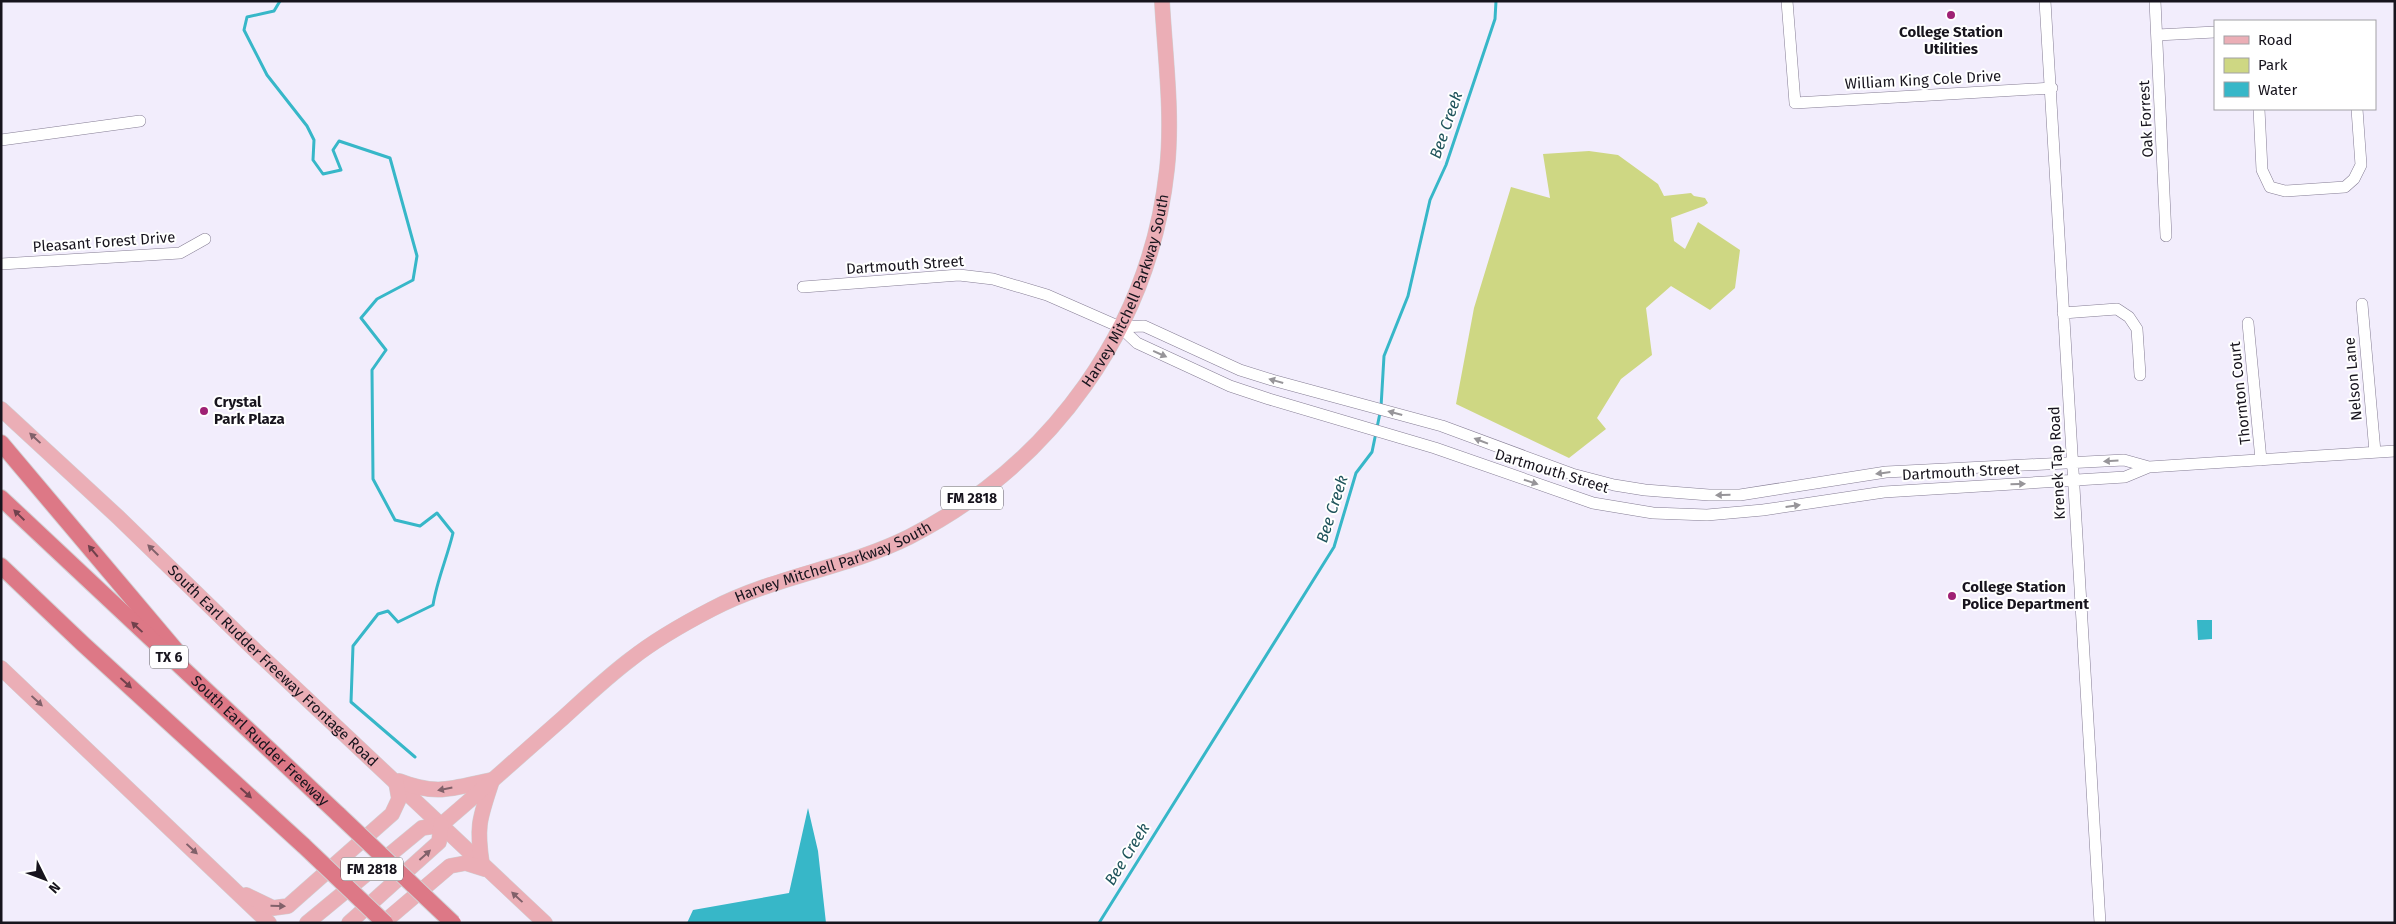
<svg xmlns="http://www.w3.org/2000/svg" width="2396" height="924" viewBox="0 0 2396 924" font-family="'Fira Sans',sans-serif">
<rect width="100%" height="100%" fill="#f2edfc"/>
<!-- green -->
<path fill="#ced783" d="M 1589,151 L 1618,155 L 1658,184 L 1664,196 L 1691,193 L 1694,196 L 1705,198 L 1708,203 L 1704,206 L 1671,218 L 1674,241 L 1685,249 L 1698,222 L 1740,250 L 1735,288 L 1710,310 L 1671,286 L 1646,308 L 1652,355 L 1621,379 L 1597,418 L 1606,429 L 1569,458 L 1456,404 L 1474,308 L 1511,187 L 1550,198 L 1543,154 Z"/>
<!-- water -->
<path fill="#37b7c8" d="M 2197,620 L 2212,620 L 2212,639 L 2198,640 Z
M 808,808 L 818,851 L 826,923 L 687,923 L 693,910 L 789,893 Z"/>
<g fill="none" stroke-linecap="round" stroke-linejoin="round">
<!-- stream -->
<path stroke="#37b7c8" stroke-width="3" d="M 280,1 L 274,11 L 247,17 L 244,30 L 267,75 L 307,126 L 314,140 L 313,160 L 323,174 L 341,170 L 333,150 L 339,141 L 390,158 L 417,256 L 413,280 L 377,299 L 361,318 L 386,350 L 372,370 L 373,479 L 395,520 L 420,526 L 437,513 L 453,533 C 447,558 437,580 433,605 L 398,622 L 388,611 L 378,614 L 353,646 L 351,702 L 415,757
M 1381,407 L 1384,356 L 1408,296 L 1430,200 L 1446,165 L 1495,19 L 1496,1
M 1099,923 L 1334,547 L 1356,473 L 1372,452 L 1380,413"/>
<!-- minor casing -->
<g stroke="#857d94" stroke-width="12">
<path id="minor" d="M 1787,1 L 1795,103 L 2052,88
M 2045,1 L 2100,923
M 2155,1 L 2166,236
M 2157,35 L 2215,32
M 2259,109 L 2262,170 L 2270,187 L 2285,191 L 2345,187 L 2354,179 L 2361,165 L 2357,109
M 1,140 L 140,121
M 1,264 L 180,253 L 205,239
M 803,287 L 959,275 L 993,279 L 1047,295 L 1120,327 L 1137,343 L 1230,386 L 1269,399 L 1435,448 L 1593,503 L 1653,513 L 1707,515 L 1763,510 L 1884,492 L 2125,477 L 2149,467 L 2395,451
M 2362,304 L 2375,452
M 2063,313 L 2117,309 L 2129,317 L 2137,329 L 2140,375
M 2248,323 L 2261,460
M 1120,327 L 1144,326 L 1240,370 L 1272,380 L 1442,426 L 1572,474 L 1614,485 L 1645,490 L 1709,495 L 1740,495 L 1886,472 L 2124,460 L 2149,467"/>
</g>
<!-- major casing -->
<g stroke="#d1d0d2" stroke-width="16">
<g id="major">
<path id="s1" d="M 1,409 L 118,517 L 259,654 L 545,923"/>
<path d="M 1,668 L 269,923"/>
<path d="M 399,781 C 437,796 453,788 491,780"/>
<path d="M 482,864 C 476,825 480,818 492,781"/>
<path d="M 246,895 L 273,908 L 288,906 L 392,814 L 399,799 L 396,782"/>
<path id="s2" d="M 307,923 L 422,828 L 441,825 C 482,790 522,754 563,718 C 585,698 607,677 631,659 C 655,640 685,623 712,609 C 775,576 847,568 909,537 C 1052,464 1150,328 1167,169 C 1173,114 1165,56 1162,1"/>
<path d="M 349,923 L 439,842 L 441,825"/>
<path d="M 383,923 L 450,866 L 466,863 L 485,869"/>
</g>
</g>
<!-- highway casing -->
<g stroke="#d1d0d2" stroke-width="18">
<g id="highway">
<path d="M 1,443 L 179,654"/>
<path id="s3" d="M 1,498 L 339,815"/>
<path d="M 1,566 L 83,644 L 304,846"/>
</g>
</g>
<!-- minor -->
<use href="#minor" stroke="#fff" stroke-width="11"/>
<!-- major -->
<use href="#major" stroke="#ebaeb6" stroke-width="15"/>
<!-- highway -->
<use href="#highway" stroke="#dd7886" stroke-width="16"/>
<!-- highway-bridge casing -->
<g stroke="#d1d0d2" stroke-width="18" stroke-linecap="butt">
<path id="highway-bridge" d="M 339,815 L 453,923
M 304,846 L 385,923"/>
</g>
<!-- highway-bridge -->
<use href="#highway-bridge" stroke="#dd7886" stroke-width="16"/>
</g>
<!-- one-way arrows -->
<defs><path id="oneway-solid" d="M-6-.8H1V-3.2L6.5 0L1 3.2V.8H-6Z" transform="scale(1.25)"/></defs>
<g fill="#979599">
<use href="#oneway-solid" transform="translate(1160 354) rotate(24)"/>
<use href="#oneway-solid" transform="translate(1276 381) rotate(-164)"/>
<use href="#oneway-solid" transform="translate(1395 413) rotate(-165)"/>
<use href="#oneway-solid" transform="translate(1481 441) rotate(-159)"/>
<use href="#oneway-solid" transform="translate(2111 461) rotate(177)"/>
<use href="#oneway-solid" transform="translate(1883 473) rotate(173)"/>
<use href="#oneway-solid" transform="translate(1531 482) rotate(18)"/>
<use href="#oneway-solid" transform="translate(2018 484) rotate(-2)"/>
<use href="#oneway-solid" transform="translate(1723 495) rotate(179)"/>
<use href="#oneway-solid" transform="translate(1793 506) rotate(-8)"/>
</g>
<g fill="#81616a">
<use href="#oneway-solid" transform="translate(35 438) rotate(-137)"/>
<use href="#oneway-solid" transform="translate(153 550) rotate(-136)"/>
<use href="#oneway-solid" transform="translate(37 701) rotate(43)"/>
<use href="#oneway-solid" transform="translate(445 789) rotate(169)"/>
<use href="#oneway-solid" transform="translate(192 849) rotate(43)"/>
<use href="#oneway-solid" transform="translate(425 855) rotate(-42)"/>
<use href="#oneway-solid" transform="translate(517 897) rotate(-137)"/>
<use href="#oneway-solid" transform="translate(278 906) rotate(1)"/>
</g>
<g fill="#70414c">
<use href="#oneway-solid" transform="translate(19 515) rotate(-136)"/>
<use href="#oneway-solid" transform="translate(93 551) rotate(-130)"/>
<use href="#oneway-solid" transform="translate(137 627) rotate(-137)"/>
<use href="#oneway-solid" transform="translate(126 683) rotate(42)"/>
<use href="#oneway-solid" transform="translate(246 793) rotate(42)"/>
</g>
<!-- markers -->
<g fill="#9f2174" stroke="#fff" stroke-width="2">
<circle cx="1951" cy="15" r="5"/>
<circle cx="204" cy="411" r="5"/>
<circle cx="1952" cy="596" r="5"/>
</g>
<g text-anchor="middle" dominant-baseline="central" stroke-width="4" stroke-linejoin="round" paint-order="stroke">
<!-- shield labels -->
<g fill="#fff" stroke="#5d5a61" stroke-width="1">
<rect x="941" y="486.5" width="62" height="23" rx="4"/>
<rect x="150" y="645.5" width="38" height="23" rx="4"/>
<rect x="341" y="857.5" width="62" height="23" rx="4"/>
</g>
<g font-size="14" font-weight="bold" fill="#17141d">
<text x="972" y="498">FM 2818</text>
<text x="169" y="657">TX 6</text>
<text x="372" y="869">FM 2818</text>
</g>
<!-- poi labels -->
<g font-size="15" font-weight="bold" fill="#17141d" stroke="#fff" text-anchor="start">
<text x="1951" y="32" text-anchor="middle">College Station<tspan x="1951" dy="17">Utilities</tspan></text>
<text x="214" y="402">Crystal<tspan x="214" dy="17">Park Plaza</tspan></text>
<text x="1962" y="587">College Station<tspan x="1962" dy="17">Police Department</tspan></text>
</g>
<!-- street labels -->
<g font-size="15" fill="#17141d" stroke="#fff">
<text transform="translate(1923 80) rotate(-3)">William King Cole Drive</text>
<text transform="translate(2146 119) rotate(-93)">Oak Forrest</text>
<text transform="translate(104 242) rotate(-4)">Pleasant Forest Drive</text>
<text transform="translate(905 265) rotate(-4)">Dartmouth Street</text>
<text stroke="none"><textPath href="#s2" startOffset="1065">Harvey Mitchell Parkway South</textPath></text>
<text transform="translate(2353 379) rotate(-95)">Nelson Lane</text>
<text transform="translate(2240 393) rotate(-96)">Thornton Court</text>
<text transform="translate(2057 463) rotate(-93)">Krenek Tap Road</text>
<text transform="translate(1552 471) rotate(17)">Dartmouth Street</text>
<text transform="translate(1961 472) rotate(-3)">Dartmouth Street</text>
<text stroke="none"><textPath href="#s2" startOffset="646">Harvey Mitchell Parkway South</textPath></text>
<text stroke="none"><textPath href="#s1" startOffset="374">South Earl Rudder Freeway Frontage Road</textPath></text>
<text stroke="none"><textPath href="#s3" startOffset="355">South Earl Rudder Freeway</textPath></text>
</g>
<!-- water labels -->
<g font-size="16" font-style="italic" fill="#20545c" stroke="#fff">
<text transform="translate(1446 125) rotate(-71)">Bee Creek</text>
<text transform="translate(1332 509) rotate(-72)">Bee Creek</text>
<text transform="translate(1127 854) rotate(-58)">Bee Creek</text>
</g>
</g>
<!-- border -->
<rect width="2396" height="924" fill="none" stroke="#17141d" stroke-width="5"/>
<!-- legend -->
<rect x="2214" y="20" width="162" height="90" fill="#ffffff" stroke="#a2a1a5"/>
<rect x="2224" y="36" width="25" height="8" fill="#ebaeb6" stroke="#a2a1a5"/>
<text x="2258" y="45" font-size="15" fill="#17141d">Road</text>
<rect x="2224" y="58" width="25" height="15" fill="#ced783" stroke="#a2a1a5"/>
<text x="2258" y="70" font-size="15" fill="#17141d">Park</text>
<rect x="2224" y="82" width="25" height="15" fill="#37b7c8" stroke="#a2a1a5"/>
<text x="2258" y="95" font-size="15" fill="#17141d">Water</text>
<!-- north arrow -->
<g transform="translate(45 879) rotate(132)" stroke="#ffffff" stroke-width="4" paint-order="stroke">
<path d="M0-4L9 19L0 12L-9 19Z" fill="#17141d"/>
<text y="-8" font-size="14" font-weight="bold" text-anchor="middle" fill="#17141d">N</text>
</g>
</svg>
